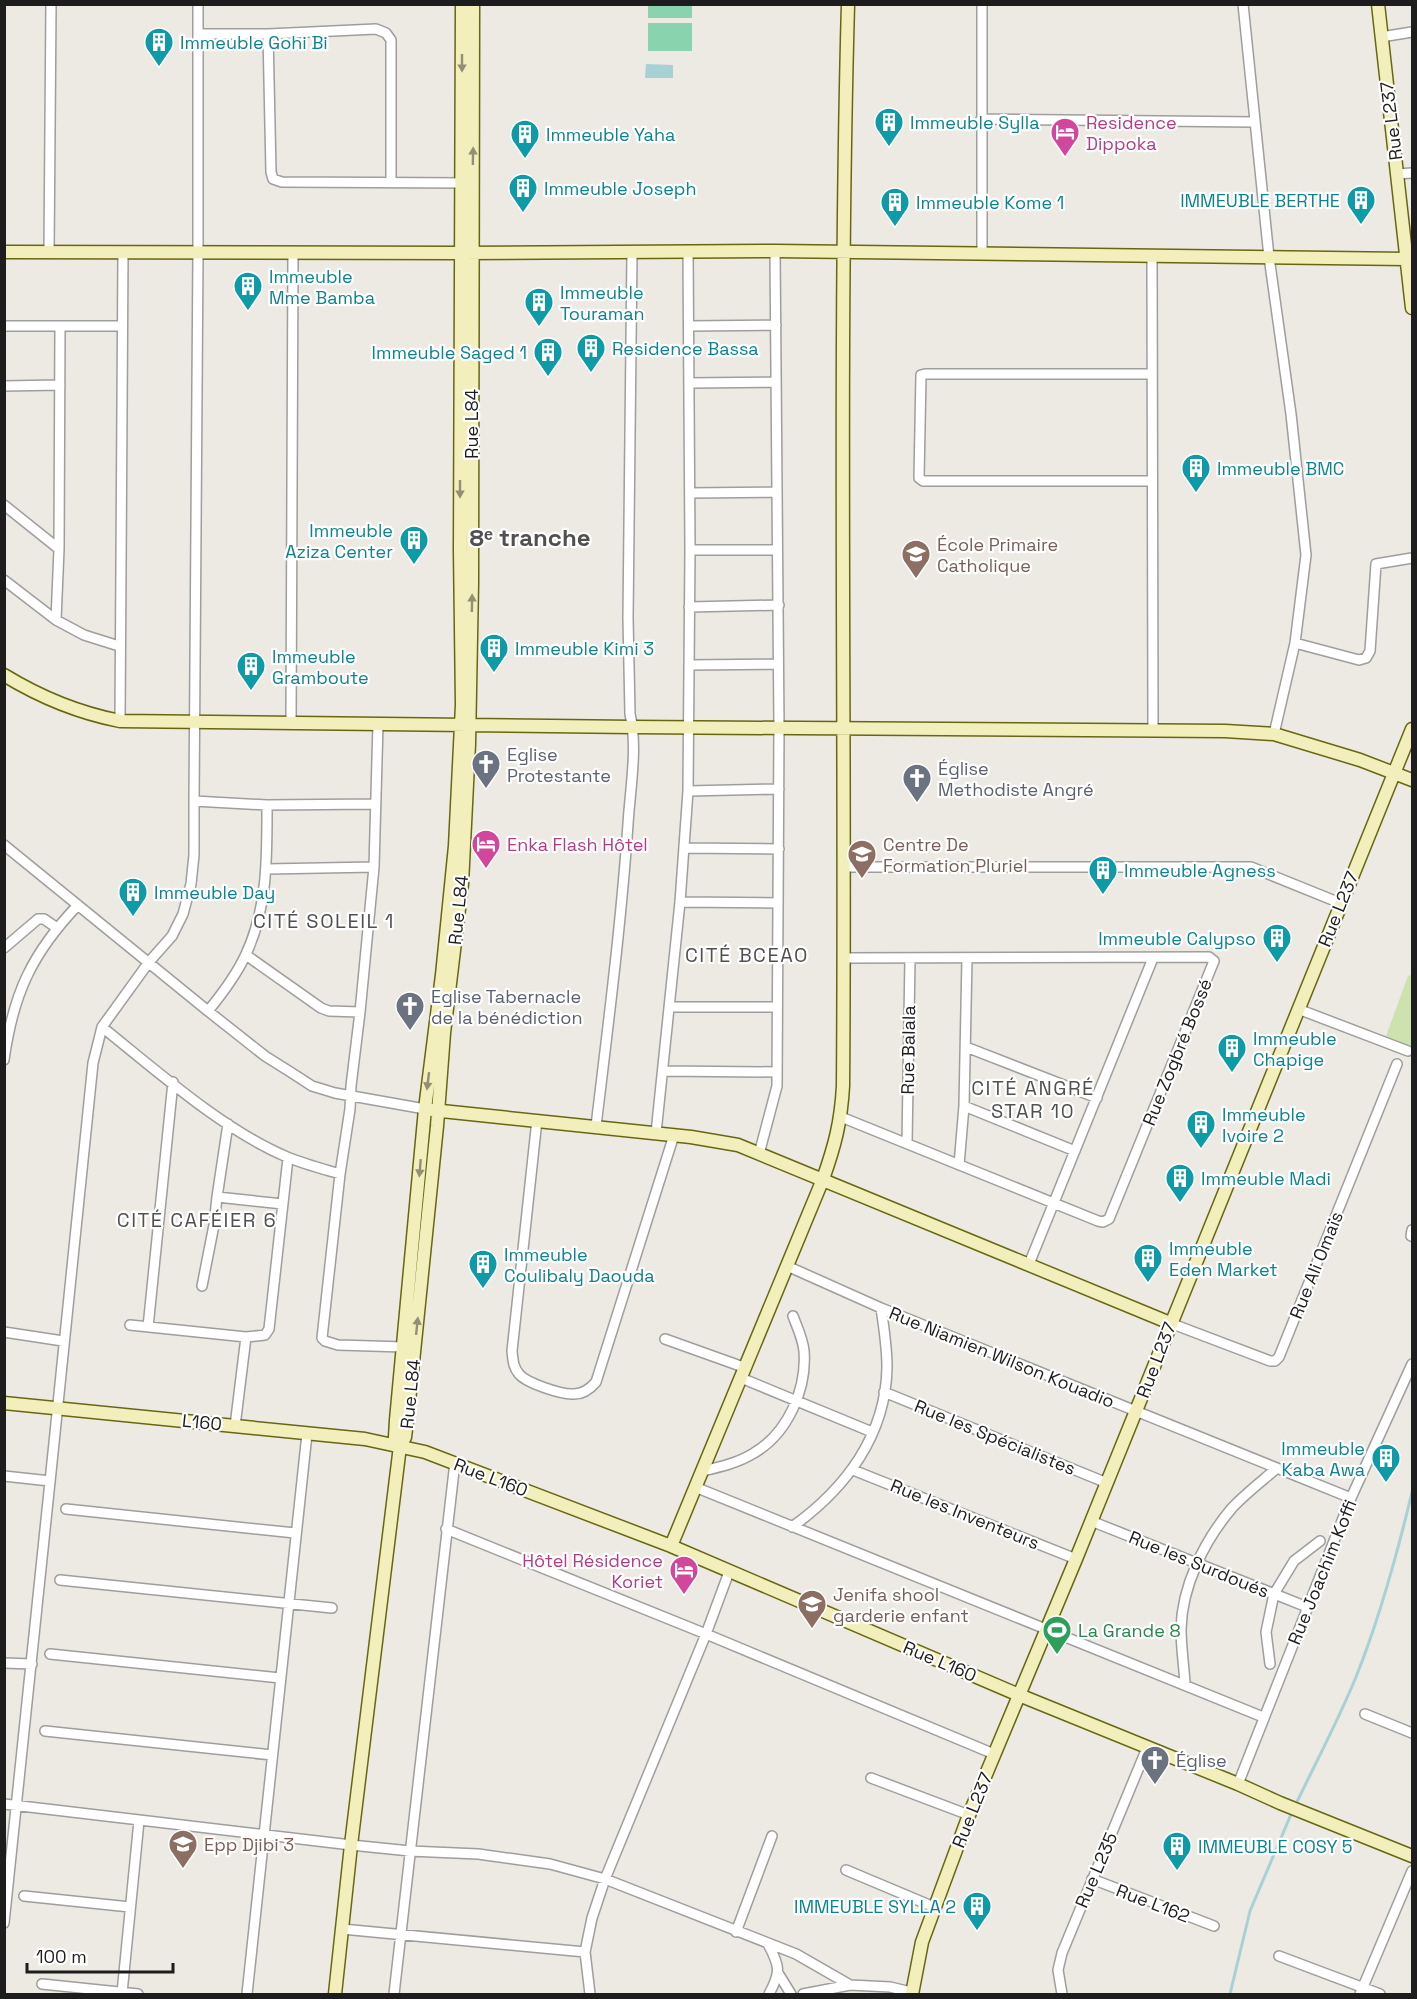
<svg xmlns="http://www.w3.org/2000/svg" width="1417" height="1999" viewBox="0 0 1417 1999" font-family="'Space Grotesk',sans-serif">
<rect width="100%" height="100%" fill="#ede9e3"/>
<!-- grass -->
<path fill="#cde2ae" d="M 1412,975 L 1412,1047 L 1386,1036 L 1408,976 Z"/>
<!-- pitch -->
<path fill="#89d4af" d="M 648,5 L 692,5 L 692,18 L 648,18 Z
M 648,23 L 692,23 L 692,51 L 648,51 Z"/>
<!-- water -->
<path fill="#a8d1d6" d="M 646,64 L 673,65 L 673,78 L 645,78 Z"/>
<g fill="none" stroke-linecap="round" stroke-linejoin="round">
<!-- stream -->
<path stroke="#a8d1d6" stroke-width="3" d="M 1295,1806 C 1315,1764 1338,1721 1356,1677 C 1380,1617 1397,1555 1412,1492
M 1230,1994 L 1250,1911 L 1292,1812"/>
<!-- street casing -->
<g stroke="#9e9e9e" stroke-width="12">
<path id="street" d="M 1243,4 L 1269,257 L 1291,414 L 1306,555 L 1295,643 L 1274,734
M 198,34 L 268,34 L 376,29 L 386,33 L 391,40 L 391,182
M 268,34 L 271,172 L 273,179 L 282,182 L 466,183
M 1381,37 L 1412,32
M 981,119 L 1254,122
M 1397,174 L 1412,173
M 49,252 L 51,4
M 982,254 L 982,4
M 1152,255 L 1153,730
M 4,326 L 122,326
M 689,326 L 776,325
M 1152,374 L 925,374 L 921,375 L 919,478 L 923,481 L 1152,481
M 689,383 L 776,382
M 4,386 L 60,385
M 690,493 L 777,492
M 4,505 L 59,549
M 690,550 L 777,550
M 4,580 L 56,620 L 84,635 L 119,646
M 689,607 L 779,605
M 56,620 L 59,549 L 60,326
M 1295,643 L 1359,660 L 1366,658 L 1370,651 L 1376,564 L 1412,558
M 689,665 L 778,664
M 120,721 L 123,252
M 291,723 L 293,253
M 378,724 L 374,867 L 360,1012 L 351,1086 L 350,1109 L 340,1174 L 322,1338 L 325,1341 L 338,1345 L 404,1347
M 688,791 L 779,789
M 194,801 L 267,805 L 375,804
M 4,845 L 208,1011 L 265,1056 L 292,1073 L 312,1086 L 335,1093 L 425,1109
M 684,848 L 779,849
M 845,867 L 1251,867 L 1340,903
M 267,869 L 374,867
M 680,902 L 778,903
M 4,948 L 38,919 L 44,919 L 57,928
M 246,955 L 321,1008 L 329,1011 L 360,1012
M 670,1007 L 777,1007
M 1298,1009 L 1408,1051
M 208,1011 C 222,994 237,974 246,954 C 268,907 267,855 267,805
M 102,1027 C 157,1071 223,1130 287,1157 C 304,1164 323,1169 340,1174
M 966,1047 L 1097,1098
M 4,1060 C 13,994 32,953 78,905
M 663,1071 L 777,1072
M 964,1106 L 1075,1151
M 841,1117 L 1098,1221 L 1103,1222 L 1109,1219 L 1214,961 L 1209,957 L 844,958
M 537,1120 L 512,1351 C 513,1360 513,1367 519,1374 C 526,1383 560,1394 572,1394 C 583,1395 590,1389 596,1382 L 674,1135
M 596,1126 C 608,1026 621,925 628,824 C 630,790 638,747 630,714 L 628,618 L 632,252
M 656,1133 L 680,902 L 688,791 L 690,550 L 688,252
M 907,1143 L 910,958
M 759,1154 L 777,1086 L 779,727 L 775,251
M 959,1165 L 964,1106 L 967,958
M 217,1197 L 228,1124
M 1411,1236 L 1412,1230
M 1029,1264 L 1153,958
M 787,1266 L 881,1308 L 1351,1498
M 202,1286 L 214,1225 L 217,1197 L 283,1204
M 1170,1323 L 1270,1361 L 1275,1361 L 1279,1357 L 1397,1064
M 130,1325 L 246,1337
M 148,1327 L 173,1082
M 4,1332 L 63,1341
M 665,1339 L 746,1368
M 741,1378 L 872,1432
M 884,1392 L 1107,1483
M 235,1426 L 246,1337 L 265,1335 L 269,1329 L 288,1158
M 853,1470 L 1076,1559
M 702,1471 C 720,1467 738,1463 754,1453 C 788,1433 807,1389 804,1351 C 803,1339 797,1327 793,1316
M 4,1476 L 50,1481
M 695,1487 L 1263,1717
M 66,1509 L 295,1533
M 1091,1521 L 1307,1607
M 792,1527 C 845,1489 886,1436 887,1367 C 887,1347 884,1328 881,1308
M 446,1529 L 706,1634 L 994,1754
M 60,1580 L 332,1608
M 50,1654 L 280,1678
M 4,1663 L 32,1664
M 1270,1664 L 1266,1632 L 1274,1594 L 1294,1561 L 1320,1541
M 1185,1684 C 1184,1666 1181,1647 1181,1629 C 1182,1586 1204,1541 1232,1508 C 1245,1494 1262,1481 1277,1468
M 1365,1714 L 1412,1733
M 45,1731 L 272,1755
M 871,1778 L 969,1815
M 1238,1784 L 1351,1498 L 1412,1364
M 4,1804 L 351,1845 L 410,1851 L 478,1854 L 550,1864 L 605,1879 L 796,1954 L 850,1985
M 846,1870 L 934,1907
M 1092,1879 L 1214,1926
M 24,1896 L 130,1907
M 4,1923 C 36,1636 62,1350 93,1063 L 102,1027 L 149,962 L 172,936 L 183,914 L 191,884 L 194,855 L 194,801 L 198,252 L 198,4
M 342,1929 L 585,1952
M 736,1932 L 772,1836
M 768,1944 C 780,1966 781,1972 769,1994
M 1279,1956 L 1380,1994
M 778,1973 L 791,1994
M 42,1984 L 138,1994
M 122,1993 L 139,1821
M 247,1994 L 307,1434
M 394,1994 L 455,1462
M 590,1994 L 585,1952 L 592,1918 L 605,1879 L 706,1634 L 729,1572
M 803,1994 L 850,1985 L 890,1987 L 911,1992
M 1062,1994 L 1058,1970 L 1062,1953 L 1147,1748
M 1360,1994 L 1412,1871"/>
</g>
<!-- secondary casing -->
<g stroke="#676710" stroke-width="15">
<path id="secondary" d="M 1378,4 L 1412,308
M 4,252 L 462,253 L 775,251 L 1407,259
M 4,675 C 40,697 79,713 120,721 L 633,727 L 1225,731 L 1274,734 L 1360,760 L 1412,780
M 432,1110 L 691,1137 L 738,1145 L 1170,1323
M 4,1403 L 365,1439 L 425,1452 L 671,1546 L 1019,1695 L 1238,1784 L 1280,1803 L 1412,1856
M 400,1446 L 395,1437 L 396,1420 L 425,1109 L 442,975 L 455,846 L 462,705 L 460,550 L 462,4
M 671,1546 L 823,1179 C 835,1145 841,1122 843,1086 C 846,726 838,365 848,4
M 335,1994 L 351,1845 L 400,1446 L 405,1437 L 407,1421 L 437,1126 L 444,1033 L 462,884 L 469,744 L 472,583 L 473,4
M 912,1994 L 922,1942 L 969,1815 L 1076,1559 L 1412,729"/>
</g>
<!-- street -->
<use href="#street" stroke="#fff" stroke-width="9"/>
<!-- secondary -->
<use href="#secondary" stroke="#f2efbc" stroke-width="12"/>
</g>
<!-- one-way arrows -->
<defs><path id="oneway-solid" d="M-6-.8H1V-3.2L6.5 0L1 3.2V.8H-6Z" transform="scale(1.5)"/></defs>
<g fill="#929074">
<use href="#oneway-solid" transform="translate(462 63) rotate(90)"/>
<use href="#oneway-solid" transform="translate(473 156) rotate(-89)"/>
<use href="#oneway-solid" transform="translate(460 489) rotate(90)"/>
<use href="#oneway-solid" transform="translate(472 603) rotate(-89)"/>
<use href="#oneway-solid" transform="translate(428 1081) rotate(97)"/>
<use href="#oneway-solid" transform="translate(420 1168) rotate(95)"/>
<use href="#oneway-solid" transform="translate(417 1326) rotate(-84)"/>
</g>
<!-- icons -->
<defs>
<g id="building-pin" transform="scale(1.5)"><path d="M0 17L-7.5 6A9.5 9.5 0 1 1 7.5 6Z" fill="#0f9aa8" stroke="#fff"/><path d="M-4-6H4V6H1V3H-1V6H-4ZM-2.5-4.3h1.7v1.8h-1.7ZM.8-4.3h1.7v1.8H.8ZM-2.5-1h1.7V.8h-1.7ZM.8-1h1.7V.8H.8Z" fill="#fff"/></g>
<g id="hotel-pin" transform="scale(1.5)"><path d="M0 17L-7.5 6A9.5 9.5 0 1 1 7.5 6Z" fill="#d1479c" stroke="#fff"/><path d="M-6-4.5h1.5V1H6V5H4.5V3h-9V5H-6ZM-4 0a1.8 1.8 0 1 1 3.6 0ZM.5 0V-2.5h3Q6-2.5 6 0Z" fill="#fff"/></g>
<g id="school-pin" transform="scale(1.5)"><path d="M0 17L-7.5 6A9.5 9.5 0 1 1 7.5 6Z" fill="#8d6e63" stroke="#fff"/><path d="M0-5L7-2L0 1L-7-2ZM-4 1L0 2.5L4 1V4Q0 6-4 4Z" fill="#fff"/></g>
<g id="church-pin" transform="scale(1.5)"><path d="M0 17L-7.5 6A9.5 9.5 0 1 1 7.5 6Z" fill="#6b7280" stroke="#fff"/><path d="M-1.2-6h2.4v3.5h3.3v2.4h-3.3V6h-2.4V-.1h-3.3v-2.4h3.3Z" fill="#fff"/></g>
<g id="university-pin" transform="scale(1.5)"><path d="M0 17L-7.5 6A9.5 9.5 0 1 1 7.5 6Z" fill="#8d6e63" stroke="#fff"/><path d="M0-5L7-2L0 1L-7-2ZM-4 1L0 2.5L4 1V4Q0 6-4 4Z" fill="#fff"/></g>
<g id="stadium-pin" transform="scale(1.5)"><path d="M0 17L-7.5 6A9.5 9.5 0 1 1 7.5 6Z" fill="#2e9e5b" stroke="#fff"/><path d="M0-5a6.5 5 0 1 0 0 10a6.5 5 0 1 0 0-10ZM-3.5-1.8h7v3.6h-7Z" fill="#fff"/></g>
</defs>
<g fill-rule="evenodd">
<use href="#building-pin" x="159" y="42"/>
<use href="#building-pin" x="889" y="122"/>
<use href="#hotel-pin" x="1065" y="132"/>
<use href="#building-pin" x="525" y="134"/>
<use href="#building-pin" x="523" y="188"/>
<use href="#building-pin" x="1361" y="200"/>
<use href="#building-pin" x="895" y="202"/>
<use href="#building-pin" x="248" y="286"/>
<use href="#building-pin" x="539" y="302"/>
<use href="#building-pin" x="591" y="348"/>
<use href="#building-pin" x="548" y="352"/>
<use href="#building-pin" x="1196" y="468"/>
<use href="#building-pin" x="414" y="540"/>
<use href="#school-pin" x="916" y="554"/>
<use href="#building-pin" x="494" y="648"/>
<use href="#building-pin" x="251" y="666"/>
<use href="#church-pin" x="486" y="764"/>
<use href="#church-pin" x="917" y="778"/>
<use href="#hotel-pin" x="486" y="844"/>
<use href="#university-pin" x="862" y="854"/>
<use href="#building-pin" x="1103" y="870"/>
<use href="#building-pin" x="133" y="892"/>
<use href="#building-pin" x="1277" y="938"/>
<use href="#church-pin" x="410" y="1006"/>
<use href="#building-pin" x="1232" y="1048"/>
<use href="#building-pin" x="1201" y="1124"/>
<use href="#building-pin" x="1180" y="1178"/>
<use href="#building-pin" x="1148" y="1258"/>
<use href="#building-pin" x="483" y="1264"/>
<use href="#building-pin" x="1386" y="1458"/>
<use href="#hotel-pin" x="684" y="1570"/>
<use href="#school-pin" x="812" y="1604"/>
<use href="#stadium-pin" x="1057" y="1630"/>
<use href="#church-pin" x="1155" y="1760"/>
<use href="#school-pin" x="183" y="1844"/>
<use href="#building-pin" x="1177" y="1846"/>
<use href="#building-pin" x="977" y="1906"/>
</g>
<g text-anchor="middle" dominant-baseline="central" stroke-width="4.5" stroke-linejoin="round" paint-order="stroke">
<!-- culture labels -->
<g font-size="18" fill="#0d838f" stroke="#fff" text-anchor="start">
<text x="180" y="42">Immeuble Gohi Bi</text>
<text x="910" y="122">Immeuble Sylla</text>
<text x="546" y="134">Immeuble Yaha</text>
<text x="544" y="188">Immeuble Joseph</text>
<text x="1340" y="200" text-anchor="end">IMMEUBLE BERTHE</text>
<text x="916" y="202">Immeuble Kome 1</text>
<text x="269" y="276">Immeuble<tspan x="269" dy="21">Mme Bamba</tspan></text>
<text x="560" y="292">Immeuble<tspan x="560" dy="21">Touraman</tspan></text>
<text x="612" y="348">Residence Bassa</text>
<text x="527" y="352" text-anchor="end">Immeuble Saged 1</text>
<text x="1217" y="468">Immeuble BMC</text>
<text x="393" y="530" text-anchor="end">Immeuble<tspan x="393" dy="21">Aziza Center</tspan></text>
<text x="515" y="648">Immeuble Kimi 3</text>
<text x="272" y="656">Immeuble<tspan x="272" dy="21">Gramboute</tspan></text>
<text x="1124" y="870">Immeuble Agness</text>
<text x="154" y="892">Immeuble Day</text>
<text x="1256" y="938" text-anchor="end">Immeuble Calypso</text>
<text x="1253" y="1038">Immeuble<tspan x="1253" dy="21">Chapige</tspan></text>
<text x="1222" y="1114">Immeuble<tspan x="1222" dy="21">Ivoire 2</tspan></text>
<text x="1201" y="1178">Immeuble Madi</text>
<text x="1169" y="1248">Immeuble<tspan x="1169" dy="21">Eden Market</tspan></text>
<text x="504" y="1254">Immeuble<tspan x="504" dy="21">Coulibaly Daouda</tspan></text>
<text x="1365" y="1448" text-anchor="end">Immeuble<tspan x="1365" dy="21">Kaba Awa</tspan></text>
<text x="1198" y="1846">IMMEUBLE COSY 5</text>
<text x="956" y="1906" text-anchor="end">IMMEUBLE SYLLA 2</text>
</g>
<!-- street labels -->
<g font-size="18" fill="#1d1d1d" stroke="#fff">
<text transform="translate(1391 121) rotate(-97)">Rue L237</text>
<text transform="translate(471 424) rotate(-90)">Rue L84</text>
<text transform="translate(1338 909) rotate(-68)">Rue L237</text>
<text transform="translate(458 910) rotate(-84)">Rue L84</text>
<text transform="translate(908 1050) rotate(-89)">Rue Balala</text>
<text transform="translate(1177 1052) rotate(-68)">Rue Zogbré Bossé</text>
<text transform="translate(1316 1265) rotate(-68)">Rue Ali Omaïs</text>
<text transform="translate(1002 1357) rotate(22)">Rue Niamien Wilson Kouadio</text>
<text transform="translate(1156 1360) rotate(-69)">Rue L237</text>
<text transform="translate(410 1394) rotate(-84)">Rue L84</text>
<text transform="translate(202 1422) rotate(6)">L160</text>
<text transform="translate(995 1437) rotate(22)">Rue les Spécialistes</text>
<text transform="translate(491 1477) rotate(21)">Rue L160</text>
<text transform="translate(965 1514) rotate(22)">Rue les Inventeurs</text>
<text transform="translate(1199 1564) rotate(22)">Rue les Surdoués</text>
<text transform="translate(1322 1572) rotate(-68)">Rue Joachim Koffi</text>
<text transform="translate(940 1661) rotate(23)">Rue L160</text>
<text transform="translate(972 1810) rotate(-68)">Rue L237</text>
<text transform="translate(1096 1870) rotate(-67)">Rue L235</text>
<text transform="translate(1153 1903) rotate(21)">Rue L162</text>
</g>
<!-- hotel labels -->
<g font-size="18" fill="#b23c85" stroke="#fff" text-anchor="start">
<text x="1086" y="122">Residence<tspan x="1086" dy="21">Dippoka</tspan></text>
<text x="507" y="844">Enka Flash Hôtel</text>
<text x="663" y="1560" text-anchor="end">Hôtel Résidence<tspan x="663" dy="21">Koriet</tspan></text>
</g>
<!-- education labels -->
<g font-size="18" fill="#785e54" stroke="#fff" text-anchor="start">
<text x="937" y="544">École Primaire<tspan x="937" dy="21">Catholique</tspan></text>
<text x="883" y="844">Centre De<tspan x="883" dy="21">Formation Pluriel</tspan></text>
<text x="833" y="1594">Jenifa shool<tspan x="833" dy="21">garderie enfant</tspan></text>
<text x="204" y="1844">Epp Djibi 3</text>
</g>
<!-- worship labels -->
<g font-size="18" fill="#5b616d" stroke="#fff" text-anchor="start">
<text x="507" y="754">Eglise<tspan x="507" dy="21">Protestante</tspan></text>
<text x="938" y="768">Église<tspan x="938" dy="21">Methodiste Angré</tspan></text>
<text x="431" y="996">Eglise Tabernacle<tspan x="431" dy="21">de la bénédiction</tspan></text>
<text x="1176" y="1760">Église</text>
</g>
<!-- leisure labels -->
<g font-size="18" fill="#27864d" stroke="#fff" text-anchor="start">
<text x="1078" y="1630">La Grande 8</text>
</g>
<!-- neighbourhood labels -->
<g font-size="20" letter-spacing="1.5" fill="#505050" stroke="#fff">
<text x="324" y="921">CITÉ SOLEIL 1</text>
<text x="747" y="955">CITÉ BCEAO</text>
<text x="1033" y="1088">CITÉ ANGRÉ<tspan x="1033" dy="23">STAR 10</tspan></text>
<text x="197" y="1220">CITÉ CAFÉIER 6</text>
</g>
<!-- district labels -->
<g font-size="24" font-weight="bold" fill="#505050" stroke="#fff">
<text x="530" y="537">8ᵉ tranche</text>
</g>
</g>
<!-- border -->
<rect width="1417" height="1999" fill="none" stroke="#1d1d1d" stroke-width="12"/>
<!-- scale -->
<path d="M27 1963v9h146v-9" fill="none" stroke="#1d1d1d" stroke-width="3"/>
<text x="36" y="1963" font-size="18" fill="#1d1d1d" stroke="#ffffff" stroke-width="4.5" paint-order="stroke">100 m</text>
</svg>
